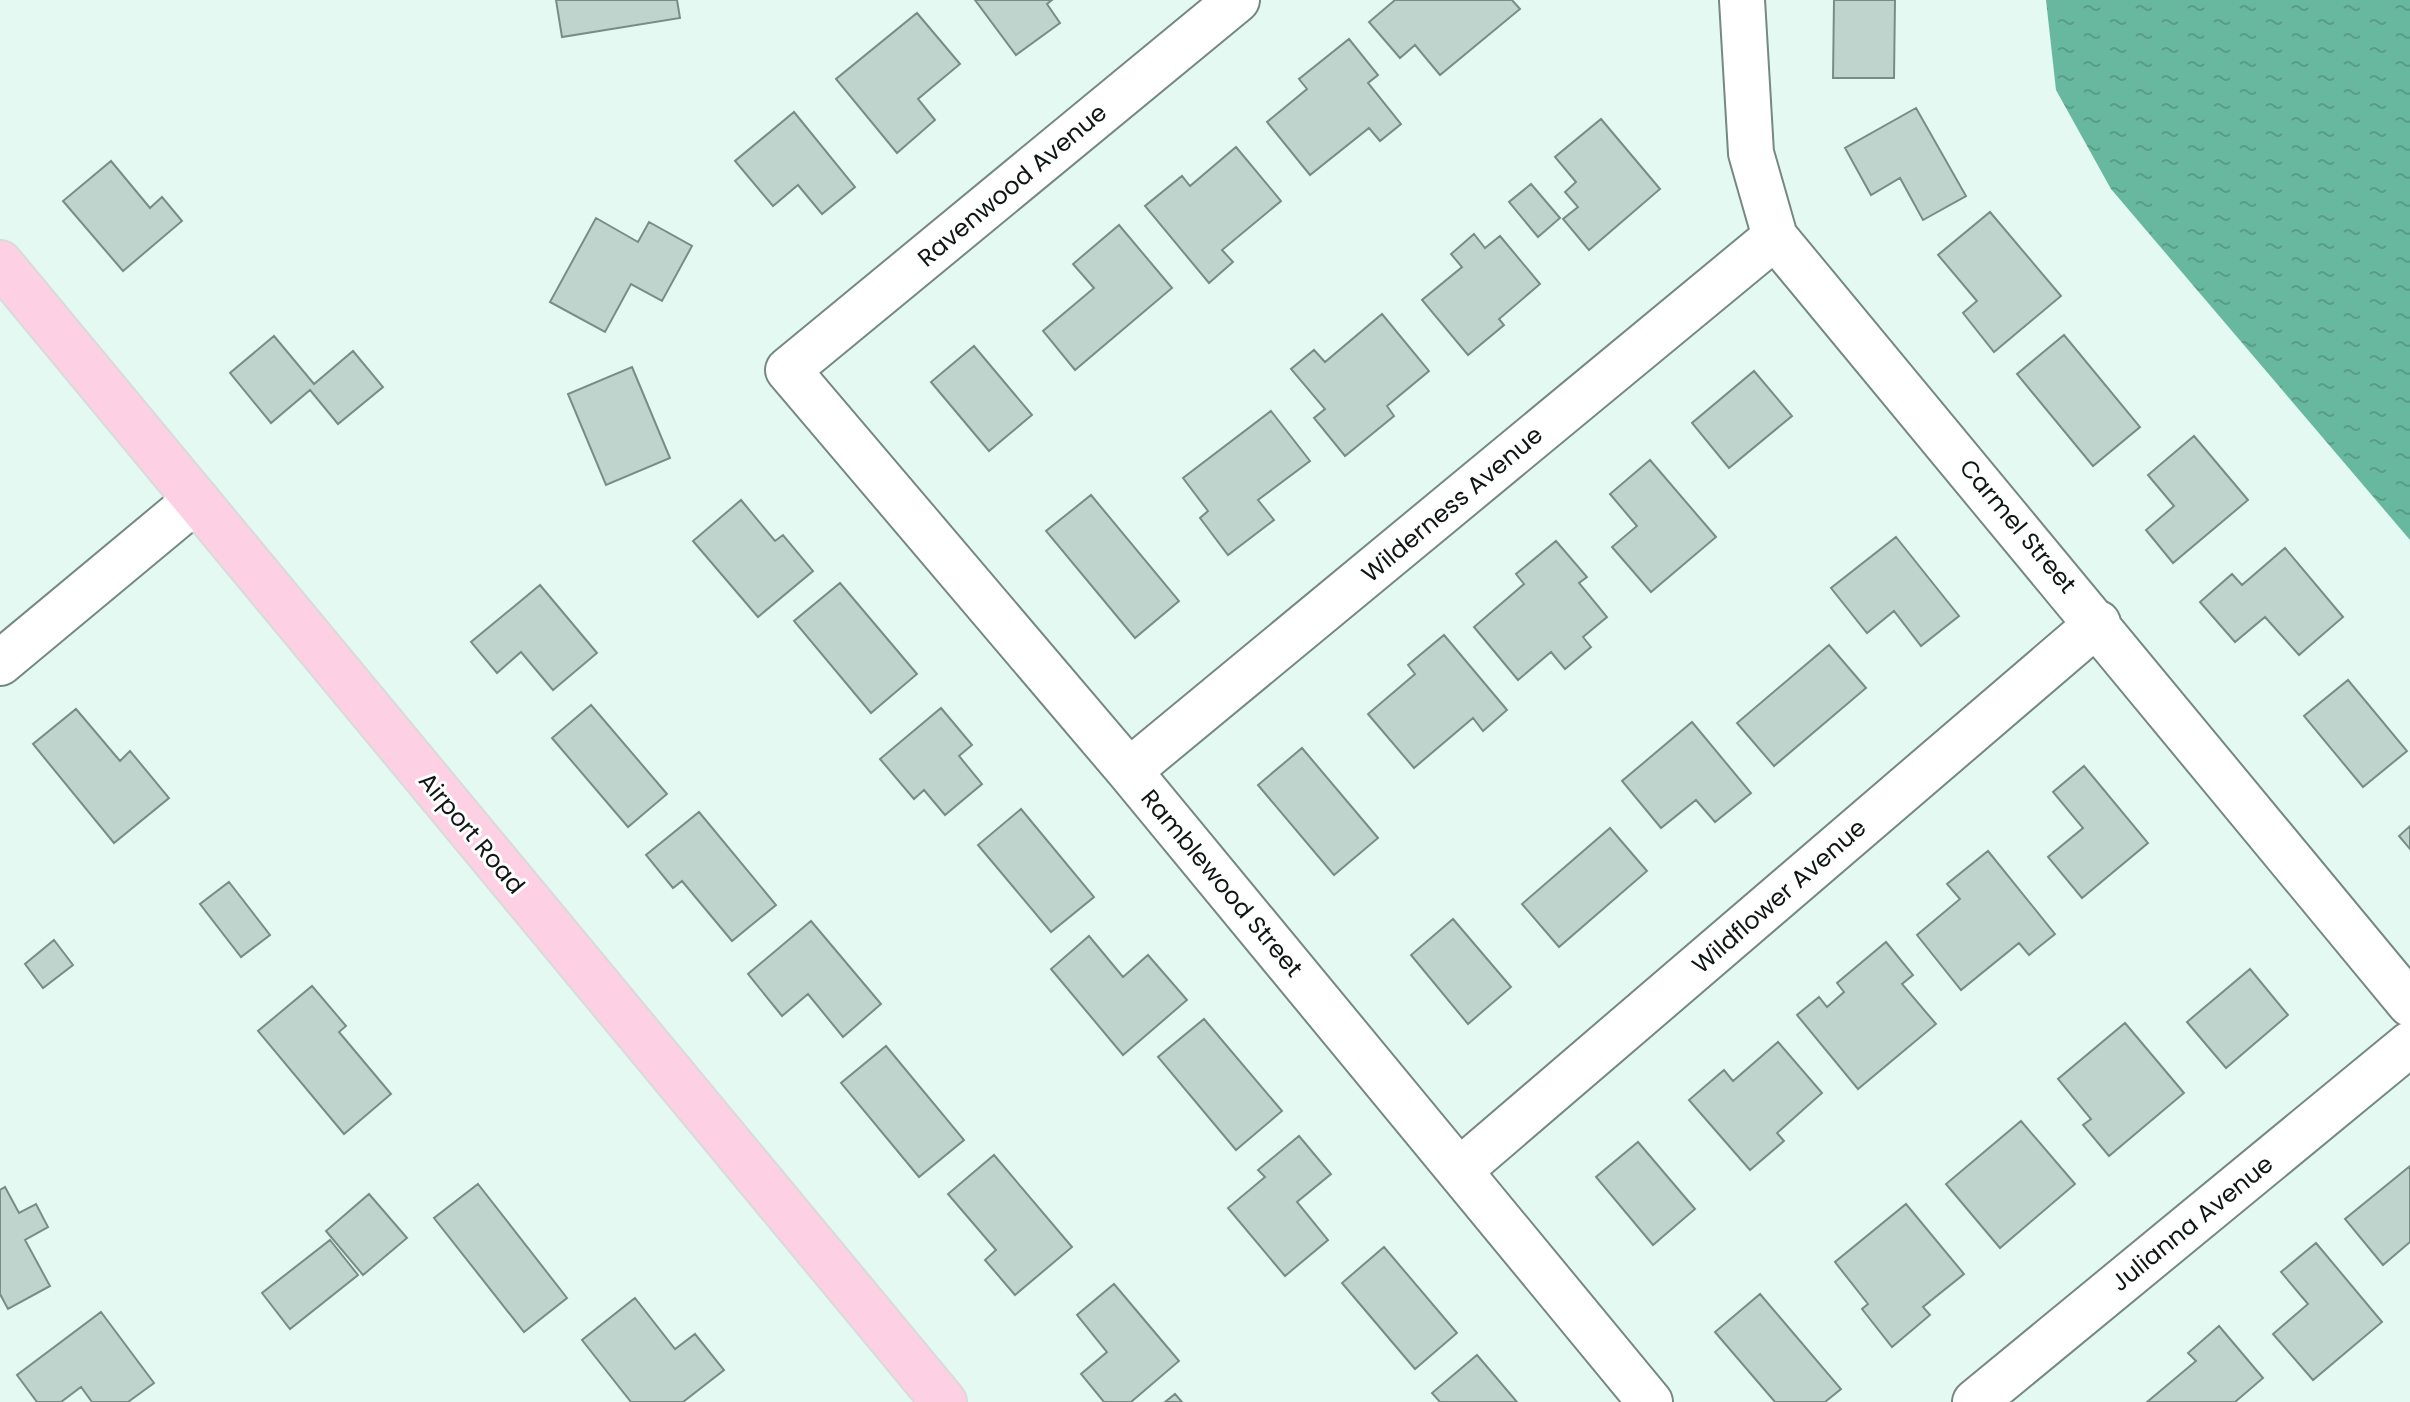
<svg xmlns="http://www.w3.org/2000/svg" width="2410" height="1402" viewBox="0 0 2410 1402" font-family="Poppins,sans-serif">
<defs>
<pattern id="water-ripples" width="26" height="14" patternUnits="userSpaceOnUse" patternTransform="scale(2)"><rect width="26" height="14" fill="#68b89f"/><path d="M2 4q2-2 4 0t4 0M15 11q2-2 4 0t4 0" fill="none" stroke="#599d88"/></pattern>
</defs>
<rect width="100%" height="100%" fill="#e3f9f1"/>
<!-- water -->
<path fill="url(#water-ripples)" d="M 2046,0 L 2410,0 L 2410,540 L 2111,189 L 2056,90 Z"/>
<!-- building -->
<path fill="#bed4cc" stroke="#798d86" stroke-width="2" d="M 556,0 L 677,0 L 680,18 L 562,37 Z
M 975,0 L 1052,0 L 1047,4 L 1060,23 L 1016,55 Z
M 1395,0 L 1512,0 L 1520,9 L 1440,75 L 1415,45 L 1400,58 L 1369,22 Z
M 1834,0 L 1895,0 L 1894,78 L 1833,78 Z
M 917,13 L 960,64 L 918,99 L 935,120 L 897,153 L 836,79 Z
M 1349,39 L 1378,75 L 1368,83 L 1401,124 L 1380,141 L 1369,128 L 1310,175 L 1267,122 L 1307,89 L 1299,79 Z
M 1916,108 L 1966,196 L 1923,220 L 1900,178 L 1871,195 L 1845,148 Z
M 794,112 L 855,187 L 822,214 L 798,185 L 773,206 L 735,161 Z
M 1601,119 L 1660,189 L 1589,250 L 1563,219 L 1578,207 L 1565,192 L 1576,182 L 1555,157 Z
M 1236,147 L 1281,201 L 1222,250 L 1233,262 L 1209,283 L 1145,206 L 1182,176 L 1190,186 Z
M 111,161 L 150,208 L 162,197 L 182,221 L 123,271 L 63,201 Z
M 1531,184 L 1560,218 L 1538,237 L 1509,202 Z
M 1990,212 L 2061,296 L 1994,352 L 1963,313 L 1977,301 L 1938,255 Z
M 596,218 L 638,242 L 649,222 L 692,246 L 662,301 L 631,284 L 605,332 L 550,302 Z
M 1119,225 L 1172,288 L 1075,370 L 1043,331 L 1094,288 L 1073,264 Z
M 1474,234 L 1485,248 L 1500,236 L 1540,284 L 1499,319 L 1504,325 L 1468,355 L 1422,300 L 1462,267 L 1451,254 Z
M 1382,314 L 1429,371 L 1387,406 L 1394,416 L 1345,456 L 1314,418 L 1325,409 L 1291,369 L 1314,350 L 1325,362 Z
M 2064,335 L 2140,427 L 2093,466 L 2017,374 Z
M 274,336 L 314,384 L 353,351 L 383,387 L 338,424 L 310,390 L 271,423 L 230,373 Z
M 974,346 L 1032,415 L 989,451 L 931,382 Z
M 632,367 L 670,458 L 606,485 L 568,394 Z
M 1754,371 L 1792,416 L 1729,468 L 1692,423 Z
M 1271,411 L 1310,461 L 1258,500 L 1274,520 L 1228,555 L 1200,518 L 1208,511 L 1183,478 Z
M 2194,436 L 2248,500 L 2173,563 L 2146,530 L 2174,506 L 2148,475 Z
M 1650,460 L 1716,537 L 1651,592 L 1612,547 L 1637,526 L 1610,494 Z
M 1091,495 L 1179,601 L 1135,638 L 1046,531 Z
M 741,500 L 775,541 L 783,535 L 813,571 L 758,617 L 693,541 Z
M 1896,537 L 1959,616 L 1921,646 L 1894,611 L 1867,633 L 1831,588 Z
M 1556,541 L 1587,577 L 1579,583 L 1607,617 L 1583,637 L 1591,647 L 1565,669 L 1551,652 L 1518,680 L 1474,627 L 1524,584 L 1516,574 Z
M 2285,548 L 2343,617 L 2299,655 L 2265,617 L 2235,642 L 2200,602 L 2232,574 L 2242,585 Z
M 840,583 L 917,674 L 871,713 L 794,621 Z
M 540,585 L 597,653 L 553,690 L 521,652 L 497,673 L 471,642 Z
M 1444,635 L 1507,710 L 1483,731 L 1473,718 L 1414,768 L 1368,714 L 1415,674 L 1408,665 Z
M 1829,645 L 1866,688 L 1774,766 L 1737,723 Z
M 2348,680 L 2407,751 L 2363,787 L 2304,716 Z
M 591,705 L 667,794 L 628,827 L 552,738 Z
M 941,708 L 972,745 L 959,756 L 982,784 L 945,815 L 924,790 L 914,799 L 880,759 Z
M 76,709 L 120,761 L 130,751 L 169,798 L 114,843 L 33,744 Z
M 1692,722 L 1751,793 L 1715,822 L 1696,800 L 1661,828 L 1622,781 Z
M 1302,748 L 1378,838 L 1334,875 L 1258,785 Z
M 2084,766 L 2148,843 L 2082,898 L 2048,857 L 2083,828 L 2053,792 Z
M 1021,809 L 1094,897 L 1051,932 L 978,845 Z
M 699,812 L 776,905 L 732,941 L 682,881 L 673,888 L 646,855 Z
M 2410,826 L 2410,849 L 2399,836 Z
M 1610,828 L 1647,871 L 1559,947 L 1522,904 Z
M 1988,851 L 2055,934 L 2029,955 L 2019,943 L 1961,990 L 1917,935 L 1960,899 L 1947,884 Z
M 229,882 L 270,935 L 241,957 L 200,904 Z
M 1453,919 L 1511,987 L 1468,1024 L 1411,955 Z
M 811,921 L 881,1004 L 843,1037 L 808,994 L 782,1016 L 748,974 Z
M 1089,936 L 1123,977 L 1148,955 L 1187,1000 L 1123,1055 L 1051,969 Z
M 54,940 L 73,965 L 43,988 L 25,964 Z
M 1886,942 L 1913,975 L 1902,984 L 1936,1024 L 1858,1089 L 1797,1015 L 1819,997 L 1827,1007 L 1844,992 L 1837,983 Z
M 2250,969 L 2288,1015 L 2226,1068 L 2187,1022 Z
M 312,986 L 346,1026 L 339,1032 L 391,1094 L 344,1134 L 258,1031 Z
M 1204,1019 L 1282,1111 L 1236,1150 L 1158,1057 Z
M 2125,1023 L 2184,1093 L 2109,1156 L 2083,1125 L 2091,1119 L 2058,1079 Z
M 1778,1042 L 1822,1093 L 1777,1133 L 1784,1141 L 1750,1170 L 1689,1100 L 1724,1070 L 1733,1081 Z
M 886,1046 L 964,1140 L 919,1177 L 841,1083 Z
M 2021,1121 L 2075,1184 L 2000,1248 L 1946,1184 Z
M 1299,1136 L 1331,1174 L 1297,1202 L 1328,1240 L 1285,1276 L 1228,1208 L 1265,1177 L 1258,1170 Z
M 1638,1142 L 1695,1209 L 1653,1245 L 1596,1177 Z
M 994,1155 L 1072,1247 L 1015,1295 L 985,1260 L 996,1250 L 948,1194 Z
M 2410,1166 L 2410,1242 L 2383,1265 L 2345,1219 Z
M 478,1184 L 567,1298 L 524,1332 L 434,1218 Z
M 5,1187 L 19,1213 L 36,1204 L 48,1227 L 25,1240 L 50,1286 L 8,1309 L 0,1294 L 0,1190 Z
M 369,1194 L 407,1238 L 363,1275 L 326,1231 Z
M 1906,1204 L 1964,1274 L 1923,1307 L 1930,1315 L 1892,1347 L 1862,1309 L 1868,1304 L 1835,1262 Z
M 330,1240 L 358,1275 L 290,1329 L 262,1293 Z
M 2316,1243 L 2382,1322 L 2313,1380 L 2273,1334 L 2308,1304 L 2281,1272 Z
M 1384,1247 L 1457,1333 L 1415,1369 L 1342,1283 Z
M 1114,1284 L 1179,1361 L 1131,1402 L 1104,1402 L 1081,1374 L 1107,1352 L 1077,1315 Z
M 1760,1294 L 1841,1389 L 1825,1402 L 1775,1402 L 1715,1332 Z
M 635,1298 L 675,1349 L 695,1334 L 724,1370 L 683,1402 L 631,1402 L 582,1340 Z
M 101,1312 L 154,1383 L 128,1402 L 92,1402 L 81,1387 L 61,1402 L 37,1402 L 17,1375 Z
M 2219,1326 L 2263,1378 L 2235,1402 L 2147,1402 L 2196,1361 L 2188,1353 Z
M 1477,1355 L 1517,1402 L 1440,1402 L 1432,1393 Z
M 1175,1394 L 1182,1402 L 1165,1402 Z"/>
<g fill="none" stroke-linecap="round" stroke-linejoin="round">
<!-- minor casing -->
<g stroke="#758982" stroke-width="48">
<path id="minor" d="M 1237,0 L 788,370 L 1129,771 L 1650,1402
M 1742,0 L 1751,153 L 1775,237 L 2410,1004
M 0,663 L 196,500
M 1129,771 L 1775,237
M 1460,1170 L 2098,623
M 1975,1402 L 2410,1044"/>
</g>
<!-- major casing -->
<g stroke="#d9dad9" stroke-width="48">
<path id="major" d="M 0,263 L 944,1402"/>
</g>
<!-- minor -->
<use href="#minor" stroke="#fff" stroke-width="44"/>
<!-- major -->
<use href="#major" stroke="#fed0e3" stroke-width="44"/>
</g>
<g text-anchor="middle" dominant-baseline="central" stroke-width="6" stroke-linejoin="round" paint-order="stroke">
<!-- street labels -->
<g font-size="24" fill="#0f1614" stroke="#fff">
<text transform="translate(1012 185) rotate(-40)">Ravenwood Avenue</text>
<text transform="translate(1452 504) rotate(-40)">Wilderness Avenue</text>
<text transform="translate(2018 526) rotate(50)">Carmel Street</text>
<text transform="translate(472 833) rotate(50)">Airport Road</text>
<text transform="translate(1222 883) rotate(50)">Ramblewood Street</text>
<text transform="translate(1779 896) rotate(-41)">Wildflower Avenue</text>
<text transform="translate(2192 1223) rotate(-39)">Julianna Avenue</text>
</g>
</g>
</svg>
